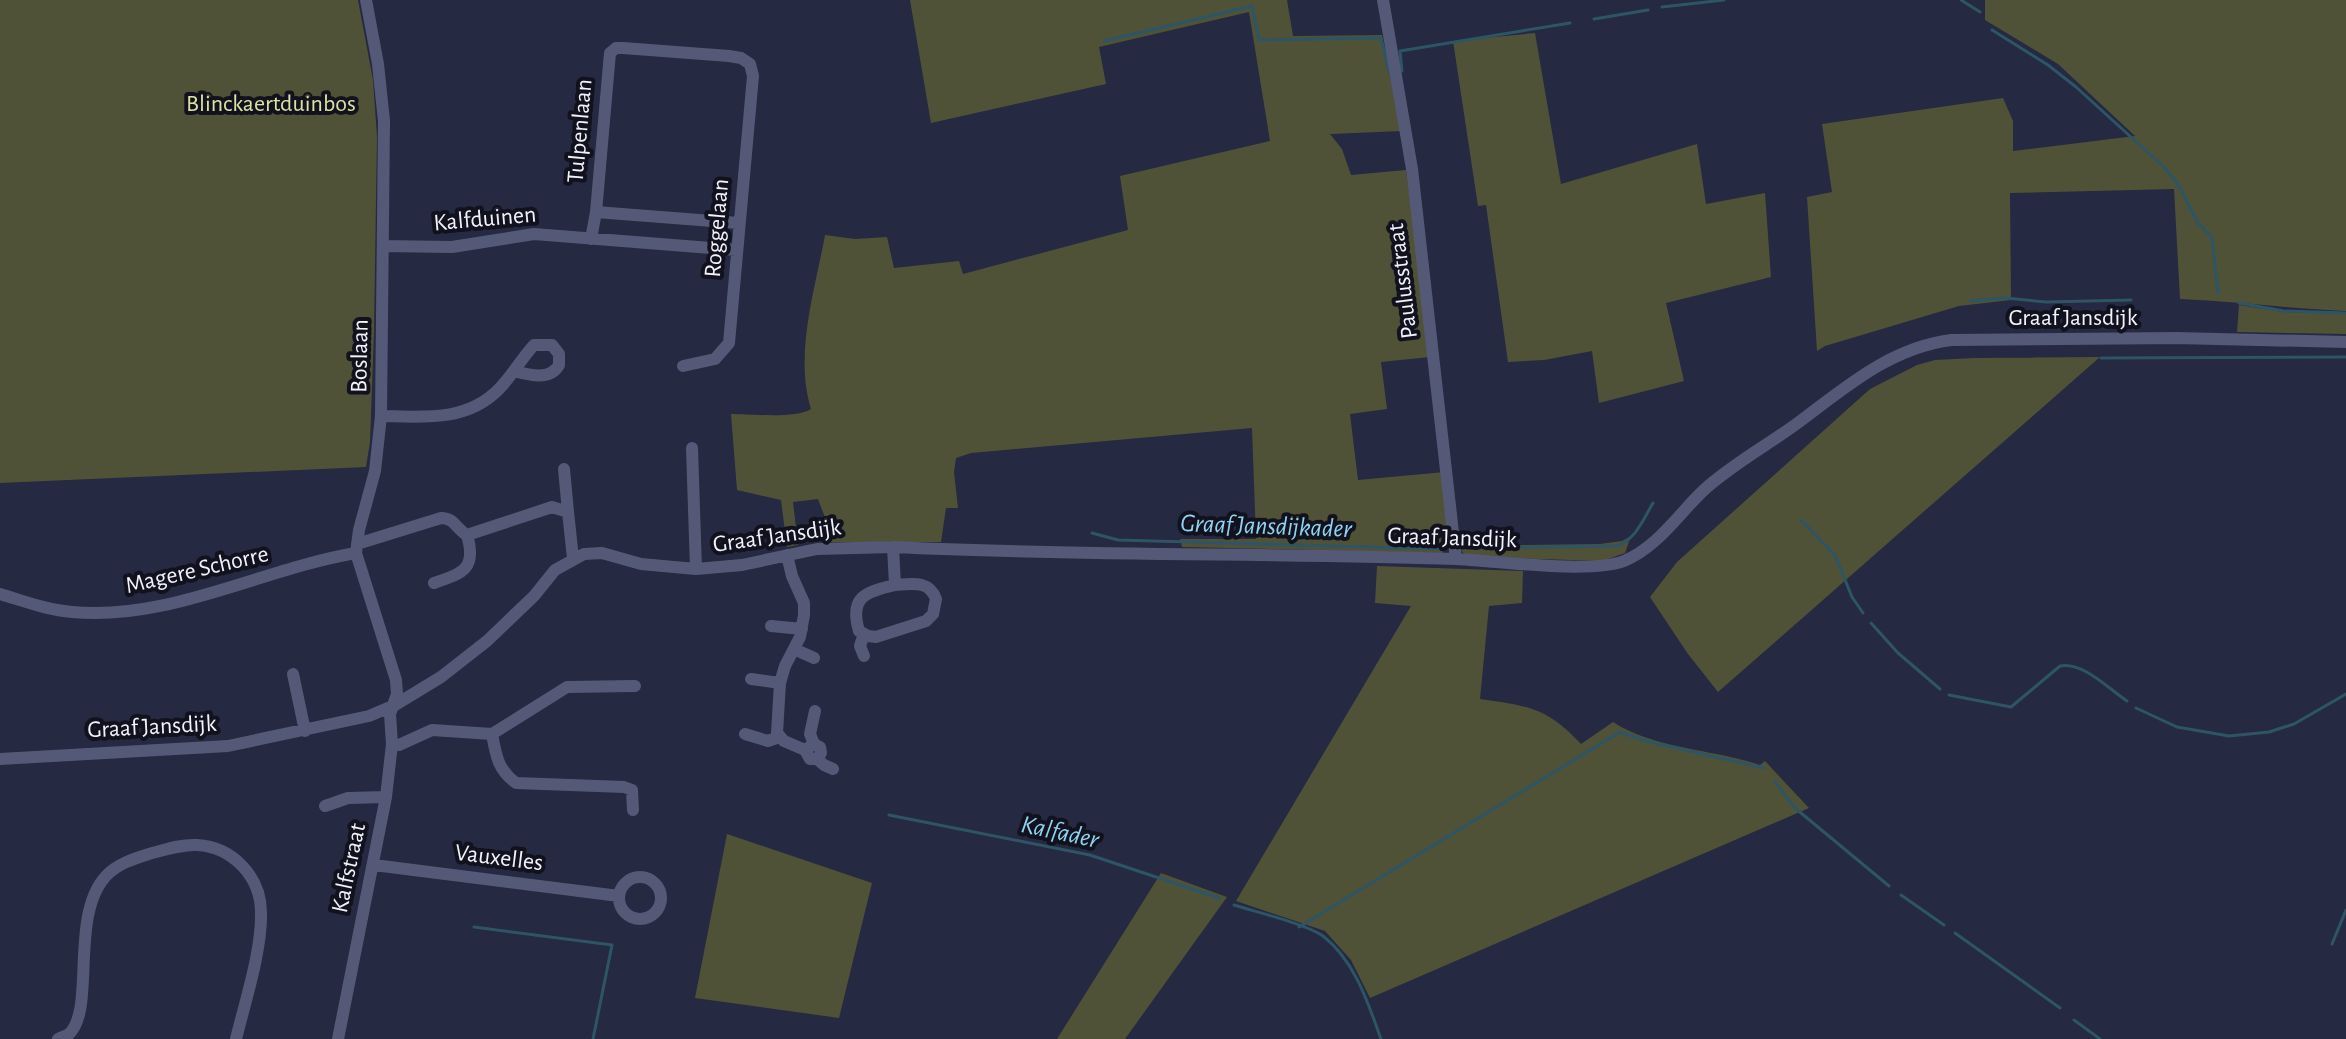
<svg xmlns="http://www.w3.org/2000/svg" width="2346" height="1039" viewBox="0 0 2346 1039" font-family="'Alegreya Sans',sans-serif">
<rect width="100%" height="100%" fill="#252941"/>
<!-- green -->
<path fill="#505237" d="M 0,0 L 358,0 L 373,80 L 377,137 L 374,332 L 370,442 L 366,467 L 0,483 Z
M 910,0 L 1287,0 L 1293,36 L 1382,35 L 1401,131 L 1308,135 L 1330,134 L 1342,149 L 1351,175 L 1406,170 L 1430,357 L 1381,362 L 1387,409 L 1350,414 L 1358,480 L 1445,472 L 1452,542 L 1442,553 L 1182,547 L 1180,539 L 1256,539 L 1252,428 L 971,453 L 956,458 L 954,472 L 958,508 L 946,508 L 941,542 L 830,542 L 832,536 L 818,499 L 793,502 L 798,545 L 787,547 L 781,500 L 737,490 L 731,414 C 750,414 796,419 811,409 C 794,354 815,290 825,235 L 855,239 L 887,237 L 894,268 L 959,261 L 963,274 L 1128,230 L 1120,176 L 1270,141 L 1249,12 L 1099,47 L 1106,84 L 931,123 Z
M 1985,0 L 2346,0 L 2346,311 C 2290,309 2236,301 2180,299 L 2174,189 L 2010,193 L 2011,300 L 1959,306 L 1825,346 L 1817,351 L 1807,197 L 1832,192 L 1822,124 L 2003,98 L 2013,121 L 2013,151 L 2135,136 L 2058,64 L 1985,20 Z
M 1535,33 L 1561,184 L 1697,144 L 1706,204 L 1765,193 L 1771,277 L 1666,303 L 1684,381 L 1599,403 L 1592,351 L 1544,360 L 1508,362 L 1486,205 L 1478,206 L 1453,41 Z
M 2239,305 L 2284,312 L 2346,314 L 2346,334 L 2237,332 Z
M 2100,357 L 1718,692 L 1688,654 L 1650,597 L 1677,562 L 1870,389 L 1917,365 L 1935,360 L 1974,358 Z
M 1631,536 L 1625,553 L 1602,561 L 1471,557 L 1463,553 L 1459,546 L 1600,544 L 1622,541 Z
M 1377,566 L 1523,571 L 1522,603 L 1489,606 L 1480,699 C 1528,706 1546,707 1581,744 L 1613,722 C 1655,749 1712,749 1760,765 L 1765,761 L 1809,808 L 1370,998 L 1351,960 L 1325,931 L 1236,901 L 1411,606 L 1375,603 Z
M 727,834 L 872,883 L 839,1018 L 695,998 Z
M 1161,873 L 1227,897 L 1125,1039 L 1057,1039 Z"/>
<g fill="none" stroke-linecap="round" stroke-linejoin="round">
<!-- stream -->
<path stroke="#2d5566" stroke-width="3" d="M 1961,0 L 1980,12
M 1662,7 L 1724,0
M 1594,19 L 1648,10
M 1992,30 L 2048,65 L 2076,87 L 2165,168 L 2179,186 L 2198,223 L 2212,237 L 2218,293
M 1104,41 L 1252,6 L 1259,40 L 1381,38 L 1389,72
M 1402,71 L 1400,51 L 1570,23
M 1971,301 L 2005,298 L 2046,302 L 2131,300
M 2239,303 L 2284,311 L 2346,313
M 2101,358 L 2346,357
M 1801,520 L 1835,555 L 1852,597 L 1863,613
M 1092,533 L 1118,540 L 1441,549
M 1466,548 L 1617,546 C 1636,539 1643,520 1653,503
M 1871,623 L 1898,653 L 1940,689
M 1949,695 L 2011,707 L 2060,666 C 2082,661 2109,689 2127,701
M 2136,708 L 2177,727 L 2229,736 L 2269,732 L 2294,724 L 2346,694
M 1775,782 L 1795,808 L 1889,886
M 889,815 L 1090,855 L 1219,898
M 1901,895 L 1944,925
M 1234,905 C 1256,912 1306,924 1323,936 C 1355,961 1368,1003 1381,1039
M 474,927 L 612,945 L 593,1039
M 1299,927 L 1620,732 L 1650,742 L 1764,768
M 1955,933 L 2060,1008
M 2332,944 L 2346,910
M 2074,1020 L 2100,1039"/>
<!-- minor -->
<path stroke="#555978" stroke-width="12" d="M 1383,0 L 1412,169 L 1456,559
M 596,212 L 610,53 L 616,48 L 623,48 L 729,56 L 741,58 L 750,64 L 753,76 L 729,343 L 715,359 L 683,366
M 591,239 L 596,212 L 738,223
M 383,246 L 452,247 L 534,234 L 736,250
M 381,416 C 423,417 467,422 499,389 C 512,376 521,359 534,345 L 552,345 L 559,354 L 559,365 C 550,381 529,375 514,371
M 692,448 L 696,569
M 564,469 L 568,512
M 357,544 L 441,518 C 455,518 456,529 467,535
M 893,547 L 895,585 C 865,592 849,597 859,631 L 868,636 L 876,637 L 926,621 L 933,614 L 936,599 C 929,580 912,584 895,585
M 787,555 L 792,576 L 804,603 L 804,615 L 800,637 L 785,666 L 780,683 L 777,733 L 784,741 L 805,750 L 810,759 L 817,759 L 821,753 L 820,747 L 814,744 L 805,750
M 434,583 C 463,573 477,569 467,535 L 552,507 L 568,512 L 573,558
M 0,594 C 24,601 47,610 72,612 C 170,621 261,569 356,553
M 771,626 L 802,629
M 794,649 L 814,658
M 864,656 L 860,646 L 864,634
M 293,674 L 305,731
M 751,679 L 780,683
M 492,734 C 496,756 498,770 516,783 L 624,787 L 632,790 L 633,810
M 745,734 L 768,741 L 779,737
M 392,744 L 399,745 L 432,730 L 492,734 L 567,687 L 635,686
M 814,744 L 810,734 L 815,711
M 0,759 L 228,746 L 369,716 L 395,705 L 441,677 L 487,641 L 534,596 L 555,570 L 584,554 L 602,553 L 641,564 L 696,569 L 742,565 L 817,549 L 893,547 C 1081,556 1268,553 1456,559 C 1497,561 1590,574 1624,561 C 1658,547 1679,513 1705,489 C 1734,463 1768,445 1799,422 C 1846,387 1890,348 1951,340 L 2177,338 L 2346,342
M 817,759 L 824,765 L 833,769
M 325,806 L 348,798 L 386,797
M 374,865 L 619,896
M619 898a21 21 0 1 1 42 0a21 21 0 1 1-42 0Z
M 58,1039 C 62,1037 66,1036 69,1034 C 96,1009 69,916 106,876 C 117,864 133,859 149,854 C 164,850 181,844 197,845 C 233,847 261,877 261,913 C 262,950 245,1002 236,1039
M 338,1039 L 386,797 L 392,744 L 390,714 L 397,694 L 396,680 L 356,553 L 359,530 L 375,471 L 381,416 L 384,121 L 378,64 L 366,0"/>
</g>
<g text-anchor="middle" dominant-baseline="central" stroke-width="8" stroke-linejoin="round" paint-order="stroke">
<!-- park labels -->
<g font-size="24" fill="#dde2a2" stroke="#11121d">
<text x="271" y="104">Blinckaertduinbos</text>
</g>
<!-- street labels -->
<g font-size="24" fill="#f1f2fc" stroke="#11121d">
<text transform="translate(580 131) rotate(-85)">Tulpenlaan</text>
<text transform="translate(485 219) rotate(-5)">Kalfduinen</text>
<text transform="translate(717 228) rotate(-85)">Roggelaan</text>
<text transform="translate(1403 281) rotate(-97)">Paulusstraat</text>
<text x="2073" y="318">Graaf Jansdijk</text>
<text transform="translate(360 356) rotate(-89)">Boslaan</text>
<text transform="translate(777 536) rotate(-8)">Graaf Jansdijk</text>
<text transform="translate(1452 538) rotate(2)">Graaf Jansdijk</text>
<text transform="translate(197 570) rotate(-13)">Magere Schorre</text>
<text transform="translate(152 727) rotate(-3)">Graaf Jansdijk</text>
<text transform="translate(499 858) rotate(7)">Vauxelles</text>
<text transform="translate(349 868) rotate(-78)">Kalfstraat</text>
</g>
<!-- water labels -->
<g font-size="26" font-style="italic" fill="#8dd4f3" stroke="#11121d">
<text transform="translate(1266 526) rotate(2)">Graaf Jansdijkader</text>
<text transform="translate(1060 832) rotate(12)">Kalfader</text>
</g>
</g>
</svg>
